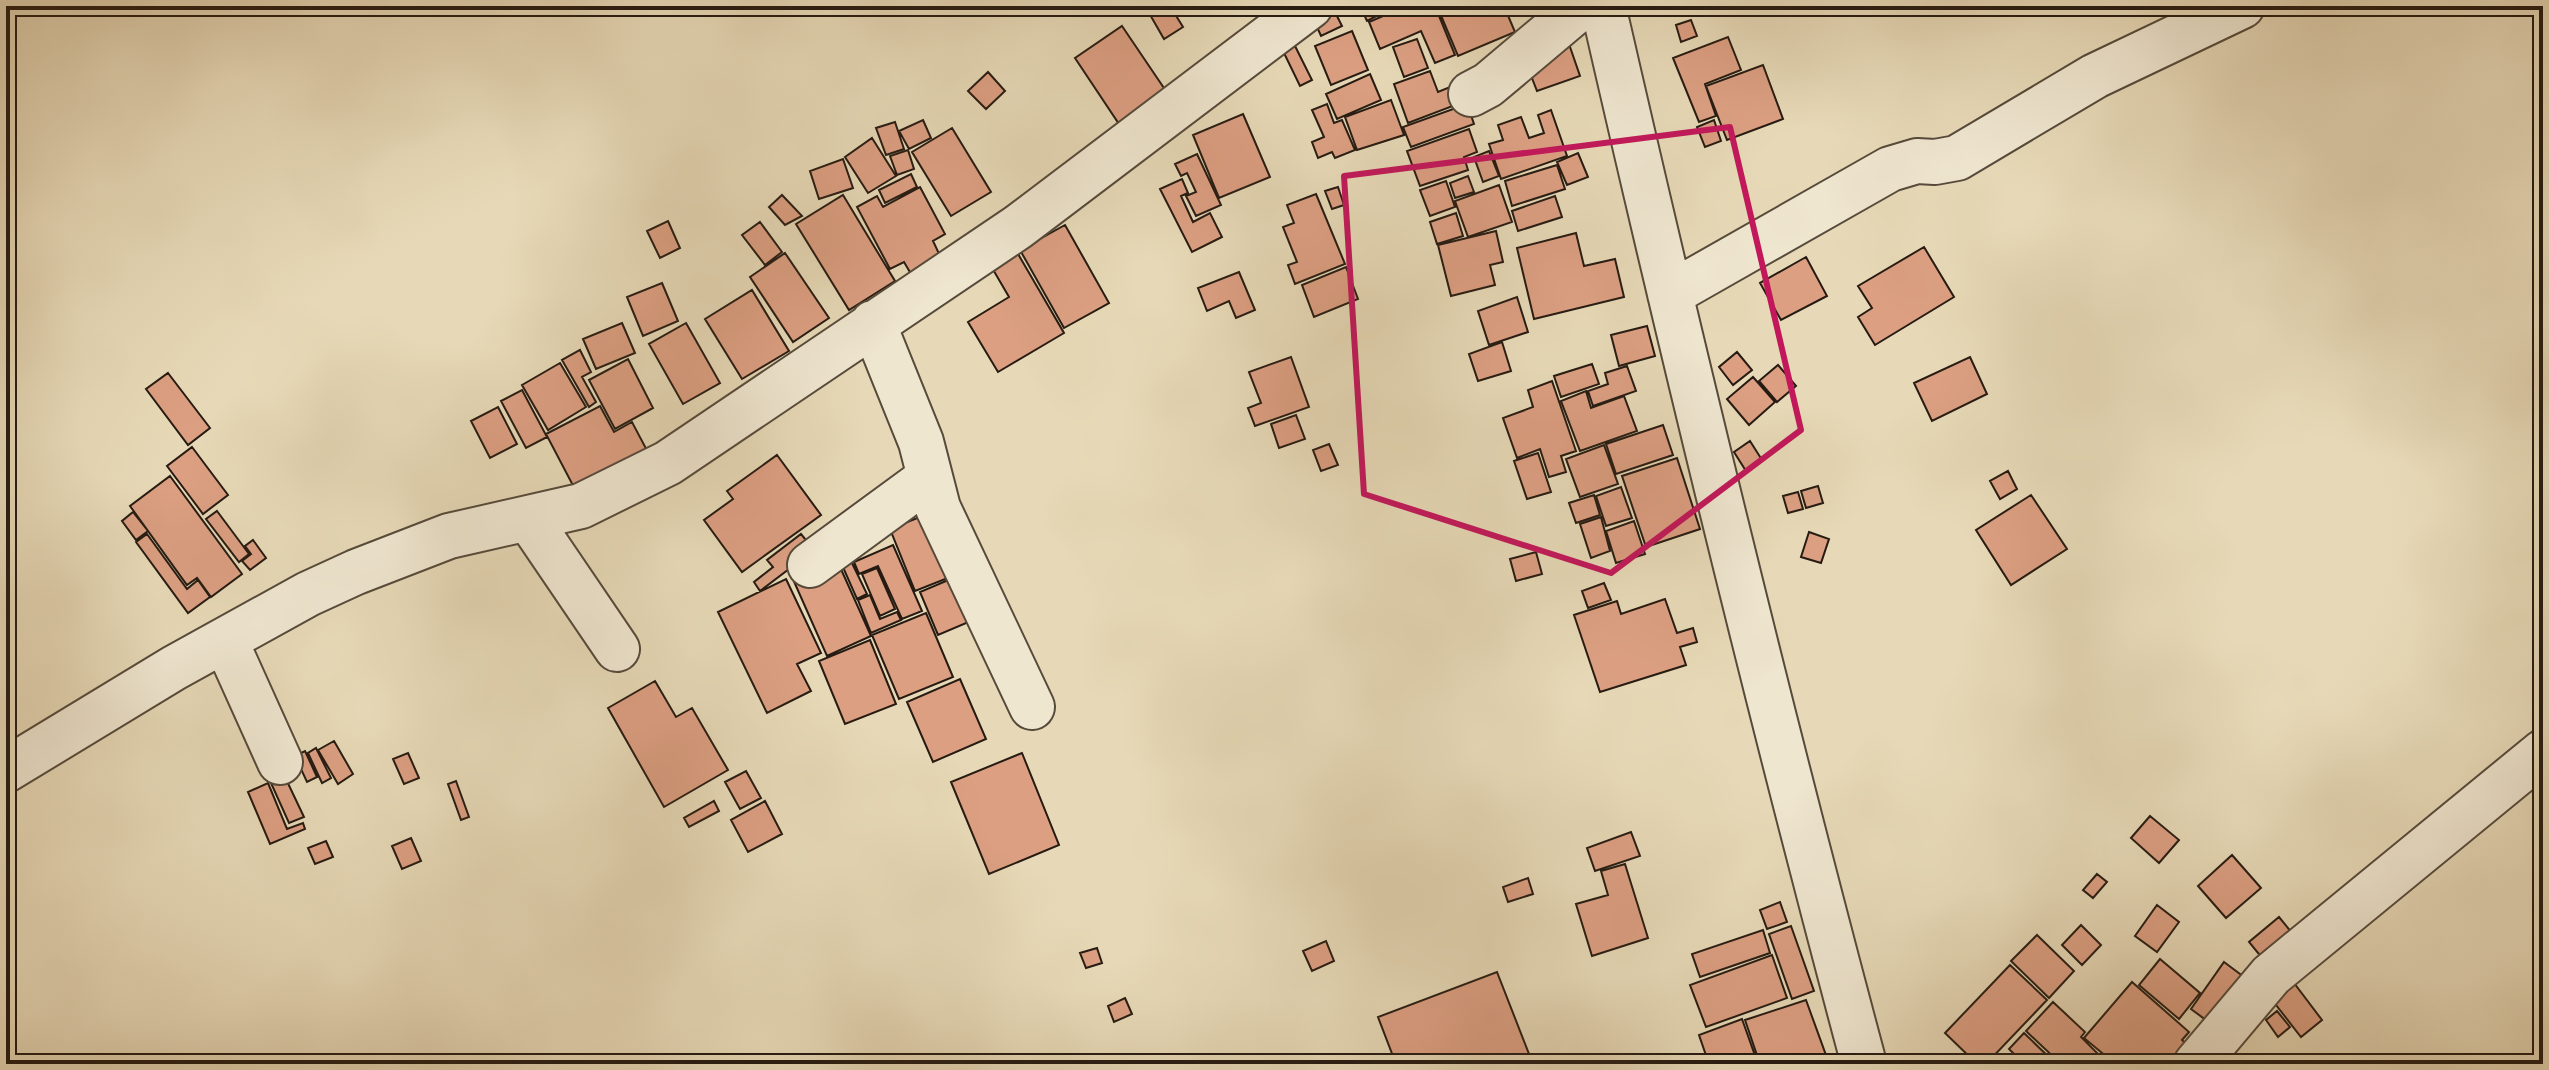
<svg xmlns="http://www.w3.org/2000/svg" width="2549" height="1070" viewBox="0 0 2549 1070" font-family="Vollkorn,serif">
<rect width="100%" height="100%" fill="#e7d9b7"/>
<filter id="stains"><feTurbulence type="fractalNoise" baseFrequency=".0025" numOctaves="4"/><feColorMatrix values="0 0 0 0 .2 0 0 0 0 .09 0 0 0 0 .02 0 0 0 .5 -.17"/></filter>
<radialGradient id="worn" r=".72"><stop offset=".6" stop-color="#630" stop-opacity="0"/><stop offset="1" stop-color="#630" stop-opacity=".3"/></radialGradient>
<!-- building -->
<path fill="#dc9f82" stroke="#261b12" stroke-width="2" d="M 1145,6 L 1170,6 L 1183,27 L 1164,39 Z
M 1360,6 L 1396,6 L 1367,21 Z
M 1406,6 L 1435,6 L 1455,55 L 1435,63 L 1421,31 L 1380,49 L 1369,22 Z
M 1437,6 L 1458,6 L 1462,16 L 1486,6 L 1504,6 L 1515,32 L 1458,56 Z
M 1333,8 L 1342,26 L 1321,36 L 1313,18 Z
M 1691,20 L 1697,36 L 1681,42 L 1676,25 Z
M 1122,26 L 1170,97 L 1123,130 L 1075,58 Z
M 1352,31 L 1368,70 L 1331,85 L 1315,46 Z
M 1728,37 L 1741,70 L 1705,84 L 1716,116 L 1699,122 L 1673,58 Z
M 1417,39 L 1428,68 L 1404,77 L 1393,47 Z
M 1569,44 L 1580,76 L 1537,91 L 1525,60 Z
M 1295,46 L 1312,80 L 1300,86 L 1283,51 Z
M 1763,65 L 1783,119 L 1727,140 L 1706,86 Z
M 1430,71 L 1438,92 L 1460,83 L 1466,101 L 1408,123 L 1394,84 Z
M 988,72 L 1005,91 L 986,109 L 968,91 Z
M 1370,74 L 1381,100 L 1337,119 L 1326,94 Z
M 1391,100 L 1404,135 L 1357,150 L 1345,117 Z
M 1327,104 L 1334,123 L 1342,120 L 1355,150 L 1335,158 L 1332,152 L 1318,158 L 1312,142 L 1324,137 L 1312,110 Z
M 1467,104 L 1474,124 L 1411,147 L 1403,127 Z
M 1551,110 L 1567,156 L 1501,179 L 1489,144 L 1503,140 L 1498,125 L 1521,117 L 1529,138 L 1544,133 L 1538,115 Z
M 1243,114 L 1270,177 L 1219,198 L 1193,135 Z
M 923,120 L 931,138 L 909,149 L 899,131 Z
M 1714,120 L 1721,141 L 1705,147 L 1697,127 Z
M 895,122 L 904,149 L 886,155 L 876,128 Z
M 952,128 L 991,192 L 951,216 L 912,152 Z
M 1469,129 L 1477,152 L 1464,157 L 1468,170 L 1420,186 L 1407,151 Z
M 872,138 L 896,176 L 868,193 L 845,157 Z
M 908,150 L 914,169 L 897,175 L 890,156 Z
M 1489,151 L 1499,176 L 1483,182 L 1474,157 Z
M 1578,153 L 1588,177 L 1567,185 L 1557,162 Z
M 1197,154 L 1221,205 L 1196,216 L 1186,196 L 1196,192 L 1187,173 L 1181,176 L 1175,164 Z
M 843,159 L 853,188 L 819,199 L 810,171 Z
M 1557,165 L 1565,189 L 1512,206 L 1505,181 Z
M 911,174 L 917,187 L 885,203 L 879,190 Z
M 1468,176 L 1474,192 L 1455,198 L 1450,183 Z
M 1182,179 L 1188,193 L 1181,196 L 1193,222 L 1210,213 L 1222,237 L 1192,252 L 1160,189 Z
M 1446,181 L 1455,207 L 1430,216 L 1420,190 Z
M 1499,185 L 1512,222 L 1468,237 L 1455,201 Z
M 920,187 L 945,234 L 933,241 L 941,258 L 911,274 L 904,262 L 890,269 L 857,207 L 877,196 L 883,207 Z
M 1338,187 L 1344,205 L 1332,209 L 1325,191 Z
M 1316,194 L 1345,264 L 1295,284 L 1288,265 L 1297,262 L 1283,227 L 1294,223 L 1287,205 Z
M 782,195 L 802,216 L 785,225 L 769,207 Z
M 843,195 L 895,281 L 849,310 L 796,224 Z
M 1555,196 L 1562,217 L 1518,231 L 1512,211 Z
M 1456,213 L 1463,236 L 1437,244 L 1430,222 Z
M 668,221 L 680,248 L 660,258 L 647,231 Z
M 760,222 L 782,252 L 765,265 L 742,235 Z
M 1065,225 L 1109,303 L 1064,328 L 1020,250 Z
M 1496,231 L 1503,262 L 1490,265 L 1495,285 L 1451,296 L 1438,245 Z
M 1576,233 L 1584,266 L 1615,259 L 1624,297 L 1534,319 L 1517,248 Z
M 1014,247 L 1064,333 L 998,372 L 968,322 L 1009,297 L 988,261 Z
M 1924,247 L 1954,297 L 1875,345 L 1858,317 L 1872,308 L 1858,286 Z
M 785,253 L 829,318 L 793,342 L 750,277 Z
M 1806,257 L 1827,296 L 1781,320 L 1760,283 Z
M 1346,267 L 1358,299 L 1314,317 L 1302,285 Z
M 1239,272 L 1255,310 L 1236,318 L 1229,301 L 1207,311 L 1198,288 Z
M 662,283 L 678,321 L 643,336 L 627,297 Z
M 752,290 L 789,351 L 742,379 L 705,319 Z
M 1517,297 L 1528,332 L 1489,345 L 1478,311 Z
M 622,323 L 635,353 L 596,369 L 583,339 Z
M 686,323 L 720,383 L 683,404 L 649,344 Z
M 1647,326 L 1655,356 L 1619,366 L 1611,335 Z
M 1502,342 L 1511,371 L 1478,381 L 1469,354 Z
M 580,350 L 591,372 L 582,377 L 596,402 L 589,407 L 562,360 Z
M 1737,352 L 1752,370 L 1733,385 L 1719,367 Z
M 1291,357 L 1309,407 L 1255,426 L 1248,408 L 1261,403 L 1249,372 Z
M 1970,357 L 1987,394 L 1932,421 L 1914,383 Z
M 628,359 L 653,408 L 615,429 L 589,380 Z
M 560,363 L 586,407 L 548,430 L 522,385 Z
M 1592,364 L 1599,384 L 1561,397 L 1554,376 Z
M 1778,365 L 1796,386 L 1777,402 L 1759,381 Z
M 1627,366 L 1636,391 L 1593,406 L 1588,391 L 1608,384 L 1605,373 Z
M 168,373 L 210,428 L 188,445 L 146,389 Z
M 1753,377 L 1775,402 L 1749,425 L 1727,399 Z
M 1552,381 L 1576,451 L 1561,456 L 1566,472 L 1549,477 L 1540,449 L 1517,458 L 1503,418 L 1533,407 L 1528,390 Z
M 522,390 L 547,437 L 526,448 L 501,401 Z
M 1586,391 L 1591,408 L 1624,396 L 1637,431 L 1580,451 L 1561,401 Z
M 600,406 L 614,432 L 632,422 L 651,458 L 579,497 L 546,434 Z
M 498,407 L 517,444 L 490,458 L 471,421 Z
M 1296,415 L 1305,439 L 1279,448 L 1271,424 Z
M 1663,425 L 1673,455 L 1616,474 L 1606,444 Z
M 1750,441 L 1762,460 L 1746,471 L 1734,452 Z
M 1329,444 L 1338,465 L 1321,471 L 1313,450 Z
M 1604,445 L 1618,484 L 1580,497 L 1566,459 Z
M 192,447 L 228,495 L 203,514 L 167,466 Z
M 1538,453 L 1551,492 L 1527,499 L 1514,461 Z
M 777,455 L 821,515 L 742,572 L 704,520 L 733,499 L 727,491 Z
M 1677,458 L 1700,529 L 1646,547 L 1622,476 Z
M 2008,471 L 2017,489 L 2000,499 L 1990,481 Z
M 170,476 L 242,574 L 211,597 L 197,578 L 187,585 L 130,506 Z
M 1818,486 L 1823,503 L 1806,508 L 1801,491 Z
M 1621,487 L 1632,518 L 1606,526 L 1596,496 Z
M 1798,492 L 1803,509 L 1788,513 L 1783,496 Z
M 1594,495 L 1600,515 L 1576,523 L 1569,503 Z
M 2031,495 L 2067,549 L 2011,585 L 1976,530 Z
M 217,511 L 249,554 L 239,562 L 206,519 Z
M 133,512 L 148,531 L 136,540 L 122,521 Z
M 927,514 L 953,576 L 915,591 L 890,529 Z
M 1601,517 L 1610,551 L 1591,558 L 1580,524 Z
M 1634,521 L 1645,554 L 1616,563 L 1606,531 Z
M 1809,532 L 1829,539 L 1821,563 L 1801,557 Z
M 147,534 L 187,589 L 198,580 L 210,597 L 188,613 L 136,542 Z
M 801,534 L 814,550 L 760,591 L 754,582 L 773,567 L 767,560 Z
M 253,540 L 266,558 L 250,570 L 242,561 L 251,554 L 245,546 Z
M 893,545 L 922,611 L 902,619 L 878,566 L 859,574 L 854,562 Z
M 1536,552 L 1542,574 L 1516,581 L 1510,559 Z
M 836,558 L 871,636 L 827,656 L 792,577 Z
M 851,561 L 867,594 L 857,599 L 842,565 Z
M 877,568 L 895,609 L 880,616 L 862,574 Z
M 953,578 L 971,621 L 938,635 L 920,592 Z
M 786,579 L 821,653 L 797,664 L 811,691 L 767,713 L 718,612 Z
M 1604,583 L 1611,600 L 1588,608 L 1582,591 Z
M 870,595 L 880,619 L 897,612 L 901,620 L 871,633 L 858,600 Z
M 1665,599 L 1677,633 L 1693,628 L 1697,642 L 1680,647 L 1686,665 L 1600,692 L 1574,615 L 1617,601 L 1621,614 Z
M 926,613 L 953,677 L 899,699 L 872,635 Z
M 870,640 L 896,704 L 845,724 L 819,661 Z
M 960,679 L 986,739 L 933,762 L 907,702 Z
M 655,681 L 676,717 L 692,708 L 728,770 L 664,807 L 608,708 Z
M 334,741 L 353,774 L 338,784 L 318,750 Z
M 316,748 L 331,778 L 322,783 L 308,753 Z
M 305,751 L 317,777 L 307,782 L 295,756 Z
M 408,753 L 419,778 L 404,784 L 393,759 Z
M 1022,753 L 1059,845 L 989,874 L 951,782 Z
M 746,771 L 761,798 L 740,809 L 725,782 Z
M 285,777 L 304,817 L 289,823 L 271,783 Z
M 456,781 L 469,817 L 461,820 L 448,784 Z
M 268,783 L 287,829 L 303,823 L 305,829 L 270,844 L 248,792 Z
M 714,801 L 719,811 L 689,827 L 684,818 Z
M 765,801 L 782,834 L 748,852 L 731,820 Z
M 2150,816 L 2179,840 L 2159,863 L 2131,838 Z
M 1631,832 L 1640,856 L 1595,871 L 1587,848 Z
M 411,838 L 421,861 L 402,869 L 392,846 Z
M 326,841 L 333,857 L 315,864 L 308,848 Z
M 2232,855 L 2261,888 L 2226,918 L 2198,886 Z
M 1625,864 L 1648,938 L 1592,956 L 1576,904 L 1608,895 L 1601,871 Z
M 2097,874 L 2107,882 L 2093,898 L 2083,890 Z
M 1528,878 L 1533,894 L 1508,902 L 1503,887 Z
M 1780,902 L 1787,922 L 1767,929 L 1760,910 Z
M 2157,905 L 2179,922 L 2157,952 L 2135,936 Z
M 2279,917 L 2297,939 L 2267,964 L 2249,942 Z
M 2081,925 L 2101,945 L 2082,965 L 2062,945 Z
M 1791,926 L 1814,991 L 1792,999 L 1769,934 Z
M 1763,930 L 1770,953 L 1700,977 L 1692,954 Z
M 2037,935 L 2074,971 L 2049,998 L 2011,961 Z
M 1326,941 L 1334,961 L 1312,971 L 1303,951 Z
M 1097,948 L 1102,963 L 1086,968 L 1080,953 Z
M 1772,955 L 1787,998 L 1706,1027 L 1690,985 Z
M 2160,959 L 2200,993 L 2179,1019 L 2139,985 Z
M 2224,962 L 2252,983 L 2218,1029 L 2191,1009 Z
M 2010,965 L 2047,1000 L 1986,1064 L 1977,1064 L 1945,1033 Z
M 1497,972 L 1529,1054 L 1502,1064 L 1396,1064 L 1378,1017 Z
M 2291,979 L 2322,1020 L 2301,1037 L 2269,996 Z
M 2132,982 L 2189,1032 L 2182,1040 L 2193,1050 L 2181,1064 L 2103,1064 L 2108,1058 L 2084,1038 Z
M 1125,998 L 1132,1014 L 1114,1022 L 1108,1006 Z
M 1806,1000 L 1827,1058 L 1810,1064 L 1760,1064 L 1745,1020 Z
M 2053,1002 L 2085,1032 L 2081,1037 L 2103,1059 L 2098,1064 L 2061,1064 L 2026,1031 Z
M 2277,1011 L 2290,1027 L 2278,1037 L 2266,1020 Z
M 1742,1019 L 1758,1064 L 1709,1064 L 1699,1035 Z
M 2024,1033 L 2056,1064 L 2024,1064 L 2009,1049 Z"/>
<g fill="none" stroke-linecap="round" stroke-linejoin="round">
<!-- minor casing -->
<g stroke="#564a3b" stroke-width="48">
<path id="minor" d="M 1603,6 C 1684,360 1770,713 1864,1064
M 1471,94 L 1488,85 L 1582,6
M 1670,294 L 1890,169 L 1917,161 L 1935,162 L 1957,158 L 2095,76 L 2242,6
M 873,323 L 921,442 L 938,508 L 1032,707
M 528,518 L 617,649
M 810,565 L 930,477
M 225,640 L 280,762
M 6,770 L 174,668 L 308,594 L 356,572 L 449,536 L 581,506 L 668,463 L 1018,227 L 1310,6
M 2196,1064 L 2271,975 L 2543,752"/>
</g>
<!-- minor -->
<use href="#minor" stroke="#efe6d0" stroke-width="44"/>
</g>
<!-- marked area -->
<path fill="none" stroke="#c2185b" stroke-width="6" stroke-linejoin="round" d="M 1730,127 L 1801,430 L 1611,573 L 1364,494 L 1344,176 Z"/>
<!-- margin -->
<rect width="2549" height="1070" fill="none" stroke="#e7d9b7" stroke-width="32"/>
<rect x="8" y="8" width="2533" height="1054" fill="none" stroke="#261b12" stroke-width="4"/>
<rect x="16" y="16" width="2517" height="1038" fill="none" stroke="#261b12" stroke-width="2"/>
<rect width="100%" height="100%" filter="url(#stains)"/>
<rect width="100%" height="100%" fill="url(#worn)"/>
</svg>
